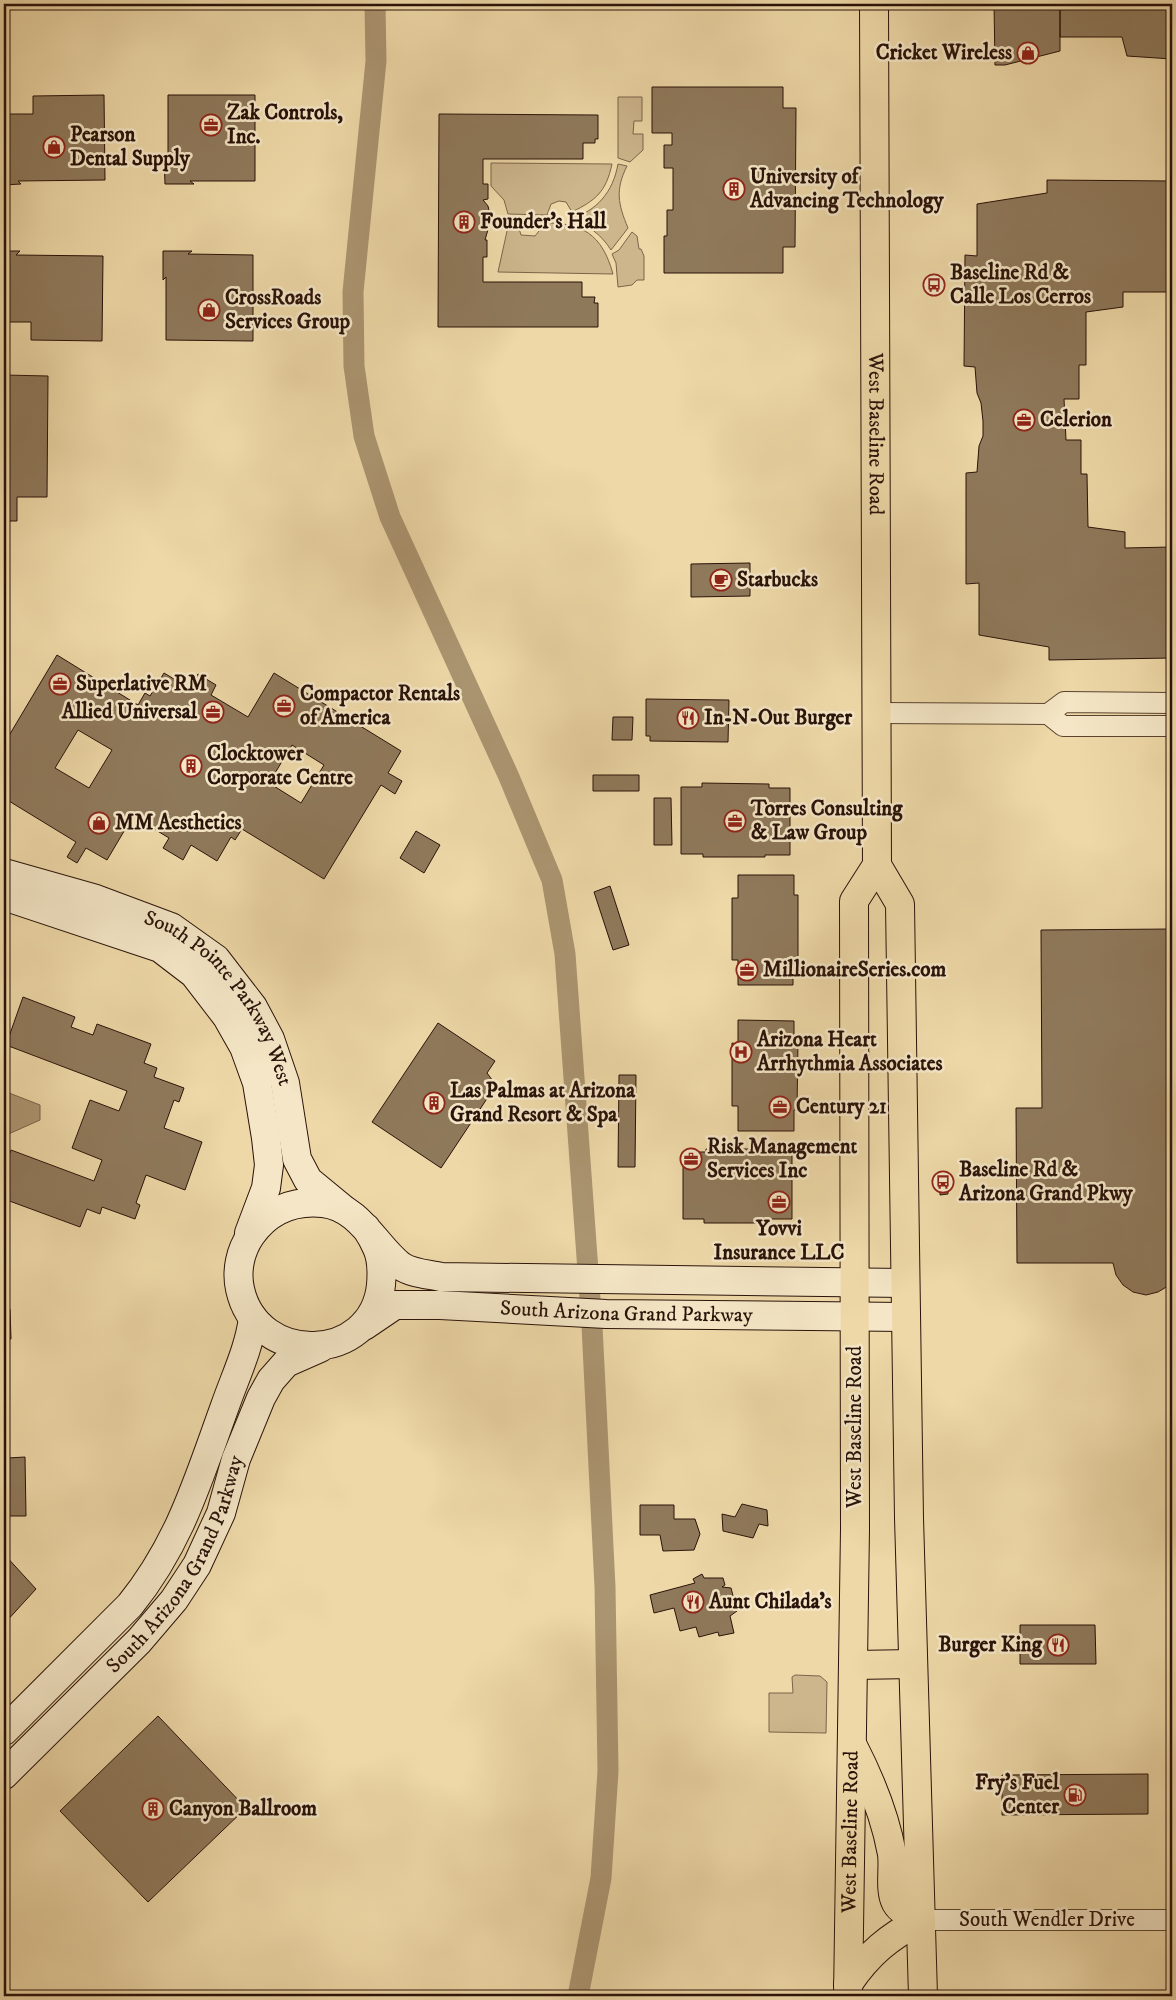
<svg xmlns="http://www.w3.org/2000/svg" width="1176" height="2000" viewBox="0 0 1176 2000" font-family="'IM FELL DW Pica',serif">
<rect width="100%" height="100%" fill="#eed8a7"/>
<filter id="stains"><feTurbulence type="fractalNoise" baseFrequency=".004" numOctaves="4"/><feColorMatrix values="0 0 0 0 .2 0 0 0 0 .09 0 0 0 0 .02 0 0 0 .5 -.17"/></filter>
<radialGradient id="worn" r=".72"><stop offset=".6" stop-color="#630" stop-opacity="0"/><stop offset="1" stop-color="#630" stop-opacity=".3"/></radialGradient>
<!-- green -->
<path fill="#cdb68c" stroke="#7b644a" d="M 618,97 L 642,97 L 642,121 L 634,121 L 633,134 L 643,134 L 643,150 L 630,162 L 618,158 Z
M 491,163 L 612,164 C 606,192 596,200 572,212 L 566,202 L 559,201 L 551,204 L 547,215 L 508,214 L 504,200 L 491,186 Z
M 618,164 L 627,166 C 615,190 618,204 628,228 L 611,250 C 601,234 588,225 570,219 C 597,211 613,192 618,164 Z
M 509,222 L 517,222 L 521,235 L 535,236 L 539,231 L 542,223 C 582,222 602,234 613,274 L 498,272 Z
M 632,232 L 637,236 L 639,249 L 641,249 L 644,256 L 644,280 L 637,280 L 632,285 L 618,287 L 616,263 L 612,254 L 619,250 Z
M 795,1675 L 820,1676 L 827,1682 L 826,1733 L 769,1732 L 769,1693 L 793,1693 L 792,1677 Z"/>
<!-- water -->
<path fill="#ab9571" stroke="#776147" d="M 4,1091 L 40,1105 L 40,1120 L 4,1136 L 4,1121 L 7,1118 Z"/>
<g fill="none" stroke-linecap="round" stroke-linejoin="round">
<!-- canal -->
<path stroke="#ab9571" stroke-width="21" d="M 375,4 L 376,61 L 353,292 L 354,366 L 364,436 L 390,517 L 509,777 L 552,880 L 565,954 L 592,1326 L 605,1587 L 608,1771 L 601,1878 L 578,1996"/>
</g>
<!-- building -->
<path fill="#8f795b" stroke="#291209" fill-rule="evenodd" d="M 994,4 L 1060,4 L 1060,51 L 1005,65 L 995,65 Z
M 1060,4 L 1172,4 L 1172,59 L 1127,56 L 1122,37 L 1060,37 Z
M 652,87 L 783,87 L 783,108 L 796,108 L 795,247 L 783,247 L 783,273 L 664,273 L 664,236 L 667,236 L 667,210 L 673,210 L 673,168 L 664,168 L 664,145 L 672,145 L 672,133 L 652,133 Z
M 104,95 L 105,180 L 18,181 L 21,184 L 4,185 L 4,114 L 33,114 L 33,96 Z
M 168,95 L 255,95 L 255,181 L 190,181 L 194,184 L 165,184 L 164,155 L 168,159 Z
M 439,114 L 598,115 L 598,139 L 595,139 L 595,143 L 583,143 L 583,159 L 483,159 L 483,184 L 488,184 L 488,199 L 483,200 L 488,206 L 491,219 L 485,240 L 487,240 L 487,257 L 483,257 L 483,282 L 582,282 L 582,297 L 595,297 L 594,303 L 598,303 L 598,327 L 438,327 Z
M 1047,180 L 1172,181 L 1172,292 L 1123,292 L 1123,307 L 1086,312 L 1086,365 L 1079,365 L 1079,399 L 1064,399 L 1066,440 L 1081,440 L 1081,474 L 1087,474 L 1088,527 L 1125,532 L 1125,548 L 1172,547 L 1172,658 L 1049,660 L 1049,647 L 979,635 L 979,583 L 966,584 L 966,473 L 977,472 L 979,446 L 983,436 L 983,421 L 981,403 L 977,393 L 975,367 L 964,366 L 965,255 L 977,256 L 977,204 L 1047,193 Z
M 4,251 L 20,251 L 16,255 L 103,256 L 102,341 L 31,340 L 31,322 L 4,322 Z
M 163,251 L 192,251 L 188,254 L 253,255 L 253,341 L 166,340 L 166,277 L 163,280 Z
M 929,277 L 938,277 L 938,295 L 929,294 Z
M 4,375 L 48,376 L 47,497 L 17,497 L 17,521 L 4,521 Z
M 750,563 L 750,596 L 691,597 L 691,564 Z
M 57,655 L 138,705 L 145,693 L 150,696 L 164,673 L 189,688 L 198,674 L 216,685 L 211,695 L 248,717 L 274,673 L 401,751 L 388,773 L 402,781 L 395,794 L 381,785 L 324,879 L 242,829 L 235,840 L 231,837 L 217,861 L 191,845 L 183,860 L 163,848 L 169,838 L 133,816 L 107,860 L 86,848 L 77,863 L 67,857 L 76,842 L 4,798 L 4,744 ZM 78,730 L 112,750 L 89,788 L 55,768 ZM 292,745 L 324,765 L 301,803 L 269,783 Z
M 646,699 L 729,700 L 728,742 L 650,741 L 650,736 L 646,736 Z
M 613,717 L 633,717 L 632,740 L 612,740 Z
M 593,775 L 639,775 L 639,791 L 593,791 Z
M 702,783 L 769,784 L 769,788 L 790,788 L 790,855 L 765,855 L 765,857 L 703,857 L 703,854 L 681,854 L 681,787 L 702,787 Z
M 654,798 L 671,798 L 672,845 L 654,845 Z
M 416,831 L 440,845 L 424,873 L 400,858 Z
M 738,875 L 794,875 L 794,895 L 798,895 L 798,964 L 793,964 L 793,985 L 738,985 L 738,960 L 732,960 L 732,898 L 738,898 Z
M 610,886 L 629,945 L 613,950 L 594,892 Z
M 1172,929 L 1172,1279 L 1168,1286 L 1158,1292 L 1146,1295 L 1133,1292 L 1123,1285 L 1116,1275 L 1113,1263 L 1017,1263 L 1016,1108 L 1042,1108 L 1041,930 Z
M 4,984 L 6,1045 L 4,1065 Z
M 23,997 L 75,1017 L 71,1027 L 93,1035 L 97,1024 L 151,1044 L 144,1063 L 157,1068 L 154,1077 L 184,1088 L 179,1102 L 174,1100 L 164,1128 L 202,1142 L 185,1190 L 146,1175 L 136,1203 L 140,1205 L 135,1219 L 102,1207 L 100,1214 L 87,1209 L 80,1227 L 4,1199 L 4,1170 L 11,1150 L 94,1181 L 102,1160 L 72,1148 L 90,1100 L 119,1111 L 127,1091 L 6,1045 Z
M 738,1020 L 794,1021 L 794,1041 L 798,1041 L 797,1110 L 794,1110 L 794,1131 L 738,1131 L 738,1106 L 732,1106 L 732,1043 L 738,1044 Z
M 438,1023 L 495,1061 L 487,1073 L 496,1085 L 441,1168 L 372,1122 Z
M 619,1075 L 636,1075 L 635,1167 L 618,1167 Z
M 4,1102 L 7,1106 L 7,1118 L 4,1121 Z
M 706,1149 L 767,1149 L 767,1152 L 792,1152 L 792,1219 L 771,1219 L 771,1223 L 704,1223 L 704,1219 L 683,1219 L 683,1152 L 706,1152 Z
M 940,1178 L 948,1178 L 948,1194 L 940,1195 Z
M 4,1309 L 10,1309 L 11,1339 L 4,1339 Z
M 4,1443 L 8,1443 L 8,1458 L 25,1457 L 26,1516 L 8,1516 L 8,1531 L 4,1536 Z
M 742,1504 L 767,1510 L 768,1526 L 759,1524 L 753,1538 L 723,1531 L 722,1514 L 735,1517 Z
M 640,1505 L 674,1505 L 674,1519 L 695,1519 L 700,1534 L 694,1550 L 663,1551 L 660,1535 L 640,1535 Z
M 4,1554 L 36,1589 L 4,1624 Z
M 702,1574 L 704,1578 L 723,1578 L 725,1585 L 722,1587 L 731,1588 L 737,1611 L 730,1616 L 734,1633 L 719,1636 L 718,1632 L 699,1637 L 696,1627 L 680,1631 L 674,1608 L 654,1613 L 650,1595 L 695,1583 L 693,1579 Z
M 1020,1625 L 1095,1625 L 1096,1664 L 1020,1664 Z
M 158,1716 L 246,1808 L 148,1902 L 60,1811 Z
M 1148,1774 L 1148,1814 L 1002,1815 L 1002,1775 Z"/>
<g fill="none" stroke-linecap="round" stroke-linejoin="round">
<!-- street casing -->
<g stroke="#5a4430" stroke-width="22">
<path id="street" d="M 878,713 L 1048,714 L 1064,702 L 1172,703
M 1048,714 L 1063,726 L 1172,726
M 921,1920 L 1172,1920"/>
</g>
<!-- secondary casing -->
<g stroke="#291209" stroke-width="30">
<g id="secondary">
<path id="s1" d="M 4,873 L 96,899 L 171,927 L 216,959 L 253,1007 L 270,1039 L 285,1083 L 297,1159 L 308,1180 L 342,1208"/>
<path d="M 4,896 L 160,948 L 194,974 L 227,1017 L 244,1047 L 257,1083 L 266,1138 L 269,1165 L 266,1188 L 249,1233"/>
<path d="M 366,1228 C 370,1234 374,1241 377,1248 C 382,1259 382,1273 381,1285 C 373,1364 257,1367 240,1289 C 236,1271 240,1251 251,1235 C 268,1211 293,1200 323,1203 C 360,1207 375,1246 401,1266 C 413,1274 428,1274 441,1277 L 905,1283"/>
<path id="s2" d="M 364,1326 L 395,1305 L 440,1305 L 606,1314 L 906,1317"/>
<path d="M 4,1731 L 130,1605 C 180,1543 198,1480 225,1406 C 235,1377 249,1349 253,1318"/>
<path id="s3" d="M 4,1775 L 139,1641 L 174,1600 L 197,1565 L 221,1513 L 236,1459 L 261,1398 L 271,1380 L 286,1363 L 320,1348"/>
</g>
</g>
<!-- primary casing -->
<g stroke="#291209" stroke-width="30">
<g id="primary">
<path id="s4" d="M 874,4 L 877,865 L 900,904 L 909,1518 L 923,1996"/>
<path d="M 854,1665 L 913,1664"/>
<path d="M 853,1746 C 871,1781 885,1815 892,1854 C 894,1869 889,1890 896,1903 C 901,1912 913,1915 921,1920"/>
<path d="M 848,1984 C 869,1953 889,1937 921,1920"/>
<path id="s5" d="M 848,1996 L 855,1529 L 854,901 L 877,865"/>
</g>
</g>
<!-- street -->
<use href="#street" stroke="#f4e6c6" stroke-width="20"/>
<!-- secondary -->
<use href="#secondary" stroke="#f4e6c6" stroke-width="28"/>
<!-- primary -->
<use href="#primary" stroke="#eed8a7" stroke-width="28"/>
</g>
<!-- icons -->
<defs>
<g id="shop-ring" transform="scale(1.125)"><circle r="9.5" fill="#f4e6c6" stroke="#8f2418" stroke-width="1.5"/><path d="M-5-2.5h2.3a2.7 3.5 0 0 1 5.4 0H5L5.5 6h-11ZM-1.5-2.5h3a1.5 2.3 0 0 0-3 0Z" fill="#8f2418"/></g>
<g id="office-ring" transform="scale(1.125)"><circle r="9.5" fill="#f4e6c6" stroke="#8f2418" stroke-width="1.5"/><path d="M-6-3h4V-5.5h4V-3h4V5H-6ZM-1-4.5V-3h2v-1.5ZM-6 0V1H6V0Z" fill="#8f2418"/></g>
<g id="building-ring" transform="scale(1.125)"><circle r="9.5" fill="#f4e6c6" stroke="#8f2418" stroke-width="1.5"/><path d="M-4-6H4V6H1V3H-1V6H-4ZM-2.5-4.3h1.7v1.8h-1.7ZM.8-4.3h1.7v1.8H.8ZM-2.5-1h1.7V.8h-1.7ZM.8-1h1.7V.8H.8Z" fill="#8f2418"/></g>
<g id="bus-ring" transform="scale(1.125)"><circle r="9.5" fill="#f4e6c6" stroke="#8f2418" stroke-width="1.5"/><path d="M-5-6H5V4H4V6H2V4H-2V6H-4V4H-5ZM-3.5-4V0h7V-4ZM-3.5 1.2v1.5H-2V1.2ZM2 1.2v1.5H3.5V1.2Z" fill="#8f2418"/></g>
<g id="cafe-ring" transform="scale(1.125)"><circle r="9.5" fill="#f4e6c6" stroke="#8f2418" stroke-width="1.5"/><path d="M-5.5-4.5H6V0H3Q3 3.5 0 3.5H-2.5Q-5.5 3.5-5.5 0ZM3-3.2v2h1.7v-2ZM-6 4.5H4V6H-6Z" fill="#8f2418"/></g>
<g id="restaurant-ring" transform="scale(1.125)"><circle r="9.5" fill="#f4e6c6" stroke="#8f2418" stroke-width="1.5"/><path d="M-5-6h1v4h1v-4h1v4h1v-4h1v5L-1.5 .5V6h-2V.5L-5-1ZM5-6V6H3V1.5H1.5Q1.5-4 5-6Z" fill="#8f2418"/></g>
<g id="hospital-ring" transform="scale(1.125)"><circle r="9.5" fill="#f4e6c6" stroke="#8f2418" stroke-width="1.5"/><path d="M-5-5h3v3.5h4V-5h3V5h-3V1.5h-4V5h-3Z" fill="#8f2418"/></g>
<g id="fuel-ring" transform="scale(1.125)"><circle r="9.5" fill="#f4e6c6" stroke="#8f2418" stroke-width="1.5"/><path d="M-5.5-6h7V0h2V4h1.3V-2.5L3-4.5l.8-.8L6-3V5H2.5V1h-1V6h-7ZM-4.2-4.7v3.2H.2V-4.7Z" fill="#8f2418"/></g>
</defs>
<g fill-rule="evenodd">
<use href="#shop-ring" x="1028" y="53"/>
<use href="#office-ring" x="211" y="125"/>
<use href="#shop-ring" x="54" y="147"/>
<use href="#building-ring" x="734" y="189"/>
<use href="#building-ring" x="464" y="222"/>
<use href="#bus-ring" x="934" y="285"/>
<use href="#shop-ring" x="209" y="310"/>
<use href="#office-ring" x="1024" y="420"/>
<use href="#cafe-ring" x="721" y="580"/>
<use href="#office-ring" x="60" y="684"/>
<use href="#office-ring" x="284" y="706"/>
<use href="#office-ring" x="213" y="712"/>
<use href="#restaurant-ring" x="688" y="718"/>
<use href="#building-ring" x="191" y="766"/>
<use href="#office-ring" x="735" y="821"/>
<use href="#shop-ring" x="99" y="823"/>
<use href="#office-ring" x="747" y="970"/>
<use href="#hospital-ring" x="741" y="1052"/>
<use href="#building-ring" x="434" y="1103"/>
<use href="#office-ring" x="780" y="1107"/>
<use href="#office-ring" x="691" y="1159"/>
<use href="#bus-ring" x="943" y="1182"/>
<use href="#office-ring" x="779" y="1202"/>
<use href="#restaurant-ring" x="693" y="1602"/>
<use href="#restaurant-ring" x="1058" y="1645"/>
<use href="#fuel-ring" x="1075" y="1795"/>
<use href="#building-ring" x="153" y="1809"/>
</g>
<g text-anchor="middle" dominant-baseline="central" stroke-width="5" stroke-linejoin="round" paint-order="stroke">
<!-- poi labels -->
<g font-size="21" font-weight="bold" fill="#291209" stroke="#f4e6c6" text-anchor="start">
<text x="1012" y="53" text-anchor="end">Cricket Wireless</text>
<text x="227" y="113">Zak Controls,<tspan x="227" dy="24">Inc.</tspan></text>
<text x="70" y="135">Pearson<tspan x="70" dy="24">Dental Supply</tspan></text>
<text x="750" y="177">University of<tspan x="750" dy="24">Advancing Technology</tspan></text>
<text x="480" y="222">Founder's Hall</text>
<text x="950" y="273">Baseline Rd &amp;<tspan x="950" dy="24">Calle Los Cerros</tspan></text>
<text x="225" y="298">CrossRoads<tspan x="225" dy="24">Services Group</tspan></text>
<text x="1040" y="420">Celerion</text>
<text x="737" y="580">Starbucks</text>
<text x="76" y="684">Superlative RM</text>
<text x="300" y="694">Compactor Rentals<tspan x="300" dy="24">of America</tspan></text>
<text x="197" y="712" text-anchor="end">Allied Universal</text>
<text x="704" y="718">In-N-Out Burger</text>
<text x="207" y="754">Clocktower<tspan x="207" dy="24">Corporate Centre</tspan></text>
<text x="751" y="809">Torres Consulting<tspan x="751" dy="24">&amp; Law Group</tspan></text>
<text x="115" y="823">MM Aesthetics</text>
<text x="763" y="970">MillionaireSeries.com</text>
<text x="757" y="1040">Arizona Heart<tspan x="757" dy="24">Arrhythmia Associates</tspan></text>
<text x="450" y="1091">Las Palmas at Arizona<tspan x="450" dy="24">Grand Resort &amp; Spa</tspan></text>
<text x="796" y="1107">Century 21</text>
<text x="707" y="1147">Risk Management<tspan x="707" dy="24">Services Inc</tspan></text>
<text x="959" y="1170">Baseline Rd &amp;<tspan x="959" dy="24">Arizona Grand Pkwy</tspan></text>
<text x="779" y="1229" text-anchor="middle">Yovvi<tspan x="779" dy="24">Insurance LLC</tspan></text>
<text x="709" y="1602">Aunt Chilada's</text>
<text x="1042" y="1645" text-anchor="end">Burger King</text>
<text x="1059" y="1783" text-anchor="end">Fry's Fuel<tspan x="1059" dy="24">Center</tspan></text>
<text x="169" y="1809">Canyon Ballroom</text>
</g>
<!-- street labels -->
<g font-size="21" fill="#291209" stroke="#f4e6c6">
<text stroke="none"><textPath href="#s4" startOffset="430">West Baseline Road</textPath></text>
<text stroke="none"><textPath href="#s1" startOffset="262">South Pointe Parkway West</textPath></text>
<text stroke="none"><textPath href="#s2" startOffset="269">South Arizona Grand Parkway</textPath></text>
<text transform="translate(855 1427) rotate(-90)">West Baseline Road</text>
<text stroke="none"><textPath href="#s3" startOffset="276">South Arizona Grand Parkway</textPath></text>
<text stroke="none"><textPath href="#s5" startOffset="164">West Baseline Road</textPath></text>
<text x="1047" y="1920">South Wendler Drive</text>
</g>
</g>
<!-- margin -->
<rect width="1176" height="2000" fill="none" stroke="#eed8a7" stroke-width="20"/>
<rect x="5" y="5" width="1166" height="1990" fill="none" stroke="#291209" stroke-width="2.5"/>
<rect x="10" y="10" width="1156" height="1980" fill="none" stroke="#291209"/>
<rect width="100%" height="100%" filter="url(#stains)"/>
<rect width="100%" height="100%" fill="url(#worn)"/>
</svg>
